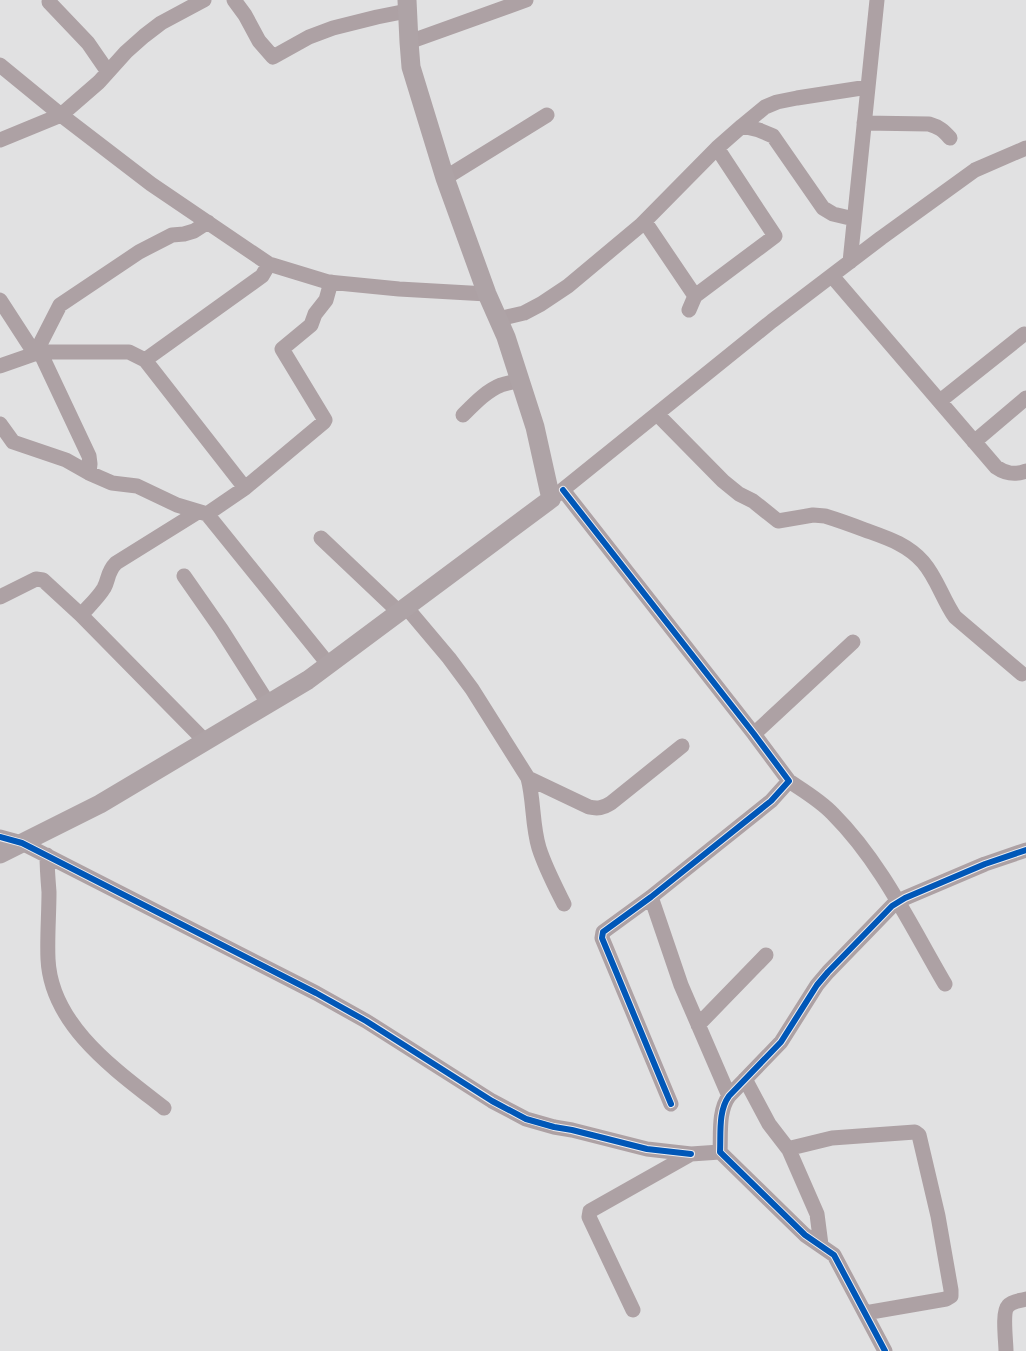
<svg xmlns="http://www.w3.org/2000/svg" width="1026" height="1351" viewBox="0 0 1026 1351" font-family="'DejaVu Sans',sans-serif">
<rect width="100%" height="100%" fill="#e1e1e2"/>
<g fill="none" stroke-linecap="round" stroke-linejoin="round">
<!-- minor -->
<path stroke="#ada1a4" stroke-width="15" d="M 234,0 L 245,15 L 259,41 L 273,57 L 309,37 L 333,28 L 377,17 L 407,11
M 49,2 L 88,43 L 108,72
M 409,42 L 526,0
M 0,65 L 61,115 L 151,184 L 269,264 L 328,282 L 399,289 L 487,294
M 864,123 L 929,124 C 939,127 943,130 950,138
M 742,126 L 759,130 L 773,136 L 823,208 L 833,214 L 854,219
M 0,140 L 61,115 L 99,82 L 126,52 L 144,36 L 161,23 L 204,0
M 445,178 L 547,115
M 645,222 L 695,296 L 775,236 L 717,148
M 850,262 L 877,0
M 832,276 L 996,467 C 1006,474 1015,475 1026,471
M 0,300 L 35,354
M 689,310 L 695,296
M 498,319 L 524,313 L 541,304 L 568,286 L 641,225 L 717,148 L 742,126 L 765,107 L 777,102 L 797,98 L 868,87
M 40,352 L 89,456 L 90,464 L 89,473
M 35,354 L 60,305 L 139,252 L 172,235 L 184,234 L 194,231 L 208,222
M 0,366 L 40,352 L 129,352 L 145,360
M 940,401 L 1024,334
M 657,414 L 723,481 L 739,494 L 753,501 L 778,521 L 813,515 L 825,516 C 838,520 852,525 865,530 C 887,538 907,544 923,562 C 937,578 943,600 955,617 L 1022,674
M 463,415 C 474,404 486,391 501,385 C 507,383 514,382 520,380
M 0,424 L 13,442 L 66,460 L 89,473 L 112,483 L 137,486 L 177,505 L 207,514
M 974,442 L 1026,398
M 245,488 L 145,360 L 262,276 L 269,264
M 563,490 L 754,734 L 789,781 L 771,801 L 651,897 L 603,932 L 602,938 L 671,1104
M 555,496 L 772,321 L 881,238 L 975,170 L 1026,148
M 321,538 L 399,612
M 184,576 L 221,629 L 268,703
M 0,597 L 36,579 L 43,580 L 81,615 L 205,741
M 406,607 L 449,658 L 472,689 L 528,778 C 534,801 532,825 539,848 C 545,867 555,886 564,904
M 81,615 C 88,607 98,598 104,588 C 109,579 107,572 116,563 L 198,512
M 329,665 L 207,514 L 245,488 L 324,422 L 325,420 L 282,349 L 311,325 L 315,314 L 326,300 L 331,282
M 754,734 L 853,642
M 528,778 L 589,807 C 598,809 603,808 611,803 L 682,746
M 789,781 C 804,791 821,801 833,814 C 881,862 911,926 945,984
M 0,837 L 22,843 L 316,993 L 366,1021 L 492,1101 L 526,1119 L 554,1127 L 572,1130 L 647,1149 L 691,1154
M 47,855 C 47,868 48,880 49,892 C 49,914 47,937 48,959 C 51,1026 117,1071 164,1108
M 651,897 L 681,985 L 729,1096
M 698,1025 L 766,955
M 745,1079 L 769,1124 L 789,1150
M 821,1245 L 817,1214 L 789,1150 L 791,1148 L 832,1138 L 915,1132 L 919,1135 L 938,1216 L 951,1290 L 951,1296 L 946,1299 L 865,1313
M 633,1310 L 589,1217 L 590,1211 L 691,1154 L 720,1152
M 885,1351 L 834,1255 L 805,1235 L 720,1152 C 721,1134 718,1111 729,1096 L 781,1042 L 817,985 L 828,972 L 892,906 L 905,898 L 985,864 L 1026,850
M 1006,1351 C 1006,1342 1002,1312 1008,1306 C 1012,1301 1020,1301 1026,1299"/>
<!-- major -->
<path stroke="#aea3a6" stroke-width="19" d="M 0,854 L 100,804 L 308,680 L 551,499 L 535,427 L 506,337 L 487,294 L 445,178 L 411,67 L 409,42 L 407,0"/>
<!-- cycleway casing -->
<g stroke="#ededf0" stroke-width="8">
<path id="cycleway" d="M 563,490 L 754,734 L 789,781 L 771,801 L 651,897 L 603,932 L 602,938 L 671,1104
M 0,837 L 22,843 L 316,993 L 366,1021 L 492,1101 L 526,1119 L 554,1127 L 572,1130 L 647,1149 L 691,1154
M 885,1351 L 834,1255 L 805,1235 L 720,1152 C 721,1134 718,1111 729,1096 L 781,1042 L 817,985 L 828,972 L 892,906 L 905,898 L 985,864 L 1026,850"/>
</g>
<!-- cycleway -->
<use href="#cycleway" stroke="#0057b8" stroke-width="6"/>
</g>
</svg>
